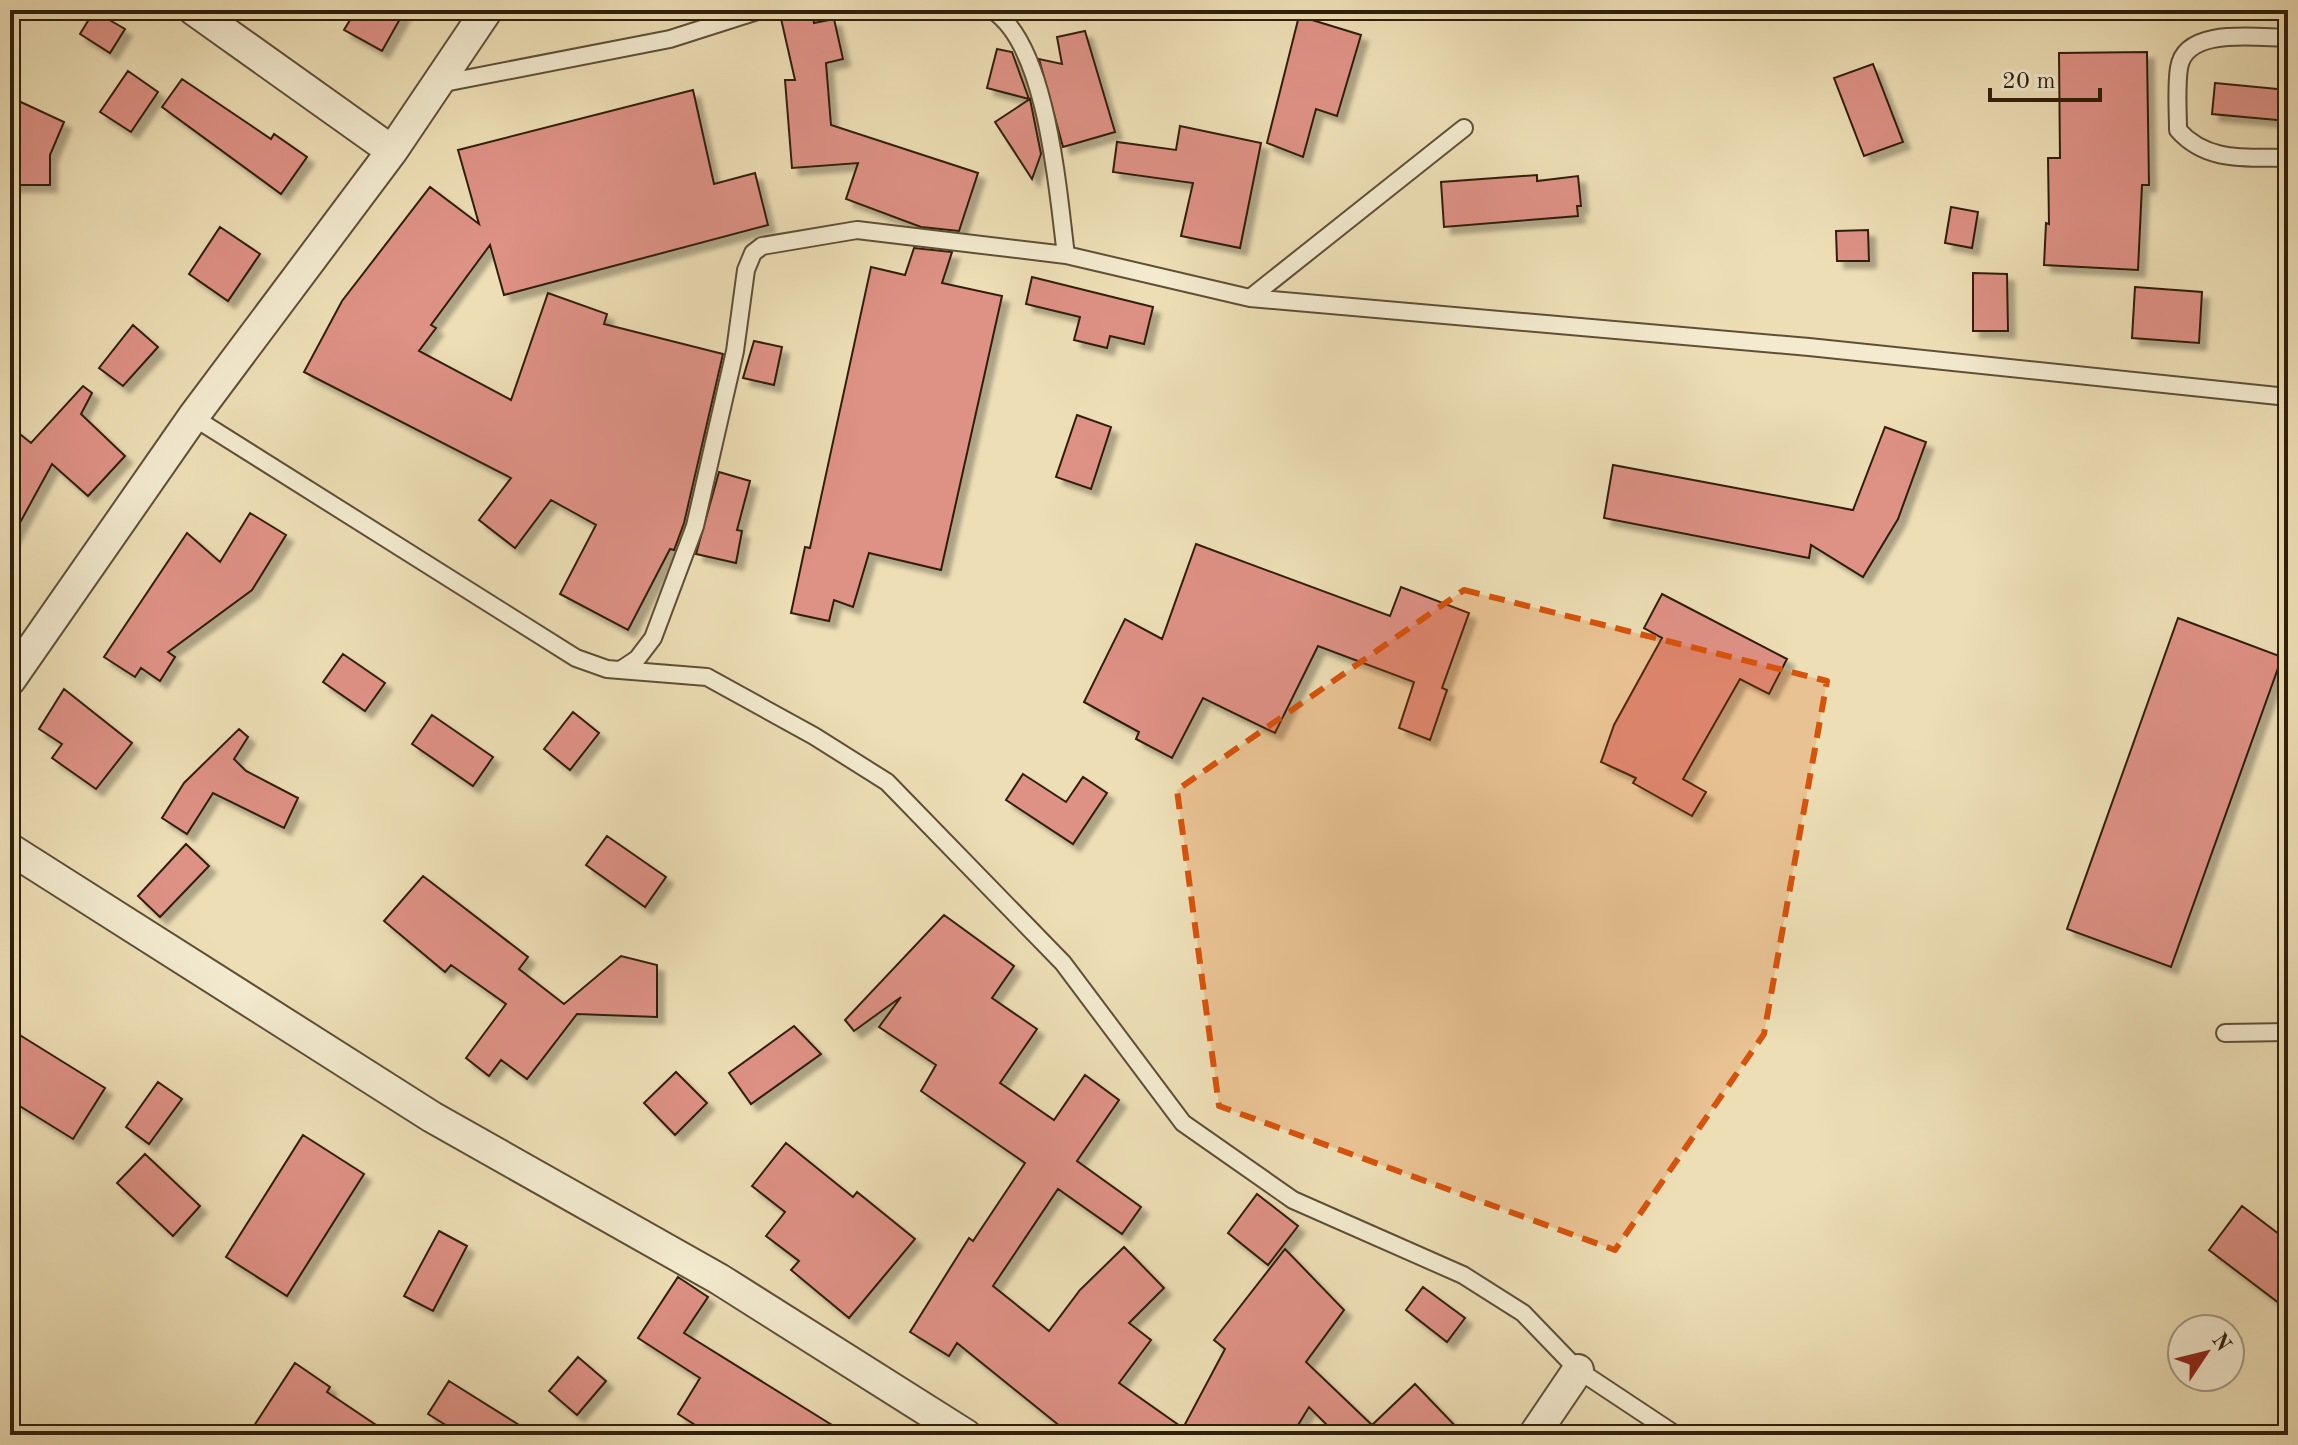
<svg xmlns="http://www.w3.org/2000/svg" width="2298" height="1445" viewBox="0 0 2298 1445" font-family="'Old Standard TT',serif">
<defs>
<filter id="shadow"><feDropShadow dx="7" dy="7" stdDeviation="2" flood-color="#0004"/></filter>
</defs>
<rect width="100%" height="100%" fill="#eddeb5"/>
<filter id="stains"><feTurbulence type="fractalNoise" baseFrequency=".0025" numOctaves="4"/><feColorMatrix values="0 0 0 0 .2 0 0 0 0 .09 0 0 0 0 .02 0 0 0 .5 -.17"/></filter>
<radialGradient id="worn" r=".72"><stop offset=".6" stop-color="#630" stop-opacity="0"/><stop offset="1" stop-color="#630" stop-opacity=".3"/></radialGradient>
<!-- building -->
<path fill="#de9185" stroke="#301f0b" stroke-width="2" filter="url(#shadow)" d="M 356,10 L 405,10 L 382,51 L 344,30 Z
M 779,10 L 812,10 L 814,23 L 834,19 L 843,59 L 826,63 L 831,125 L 978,173 L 959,231 L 921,227 L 846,199 L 858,163 L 792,168 L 785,80 L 795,80 Z
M 94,11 L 125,29 L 110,53 L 80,34 Z
M 1299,16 L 1361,35 L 1337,116 L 1316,109 L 1303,157 L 1267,143 Z
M 1085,31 L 1115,132 L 1063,147 L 1039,59 L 1062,64 L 1057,37 Z
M 997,49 L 1012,52 L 1029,99 L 987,88 Z
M 2147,52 L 2149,185 L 2142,185 L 2138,270 L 2044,265 L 2046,223 L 2049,224 L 2048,158 L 2060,158 L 2059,53 Z
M 1873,64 L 1903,142 L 1864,156 L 1834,78 Z
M 128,71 L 158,92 L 131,132 L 100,112 Z
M 182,79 L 271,139 L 274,134 L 307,157 L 281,194 L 162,107 Z
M 2215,83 L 2288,90 L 2288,121 L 2212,114 Z
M 693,90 L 714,184 L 755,173 L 768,225 L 504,295 L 490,245 L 431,325 L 436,328 L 419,351 L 511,400 L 548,293 L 607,314 L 604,324 L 723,354 L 684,523 L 674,550 L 670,549 L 628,630 L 560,594 L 596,525 L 551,500 L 515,548 L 479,520 L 511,478 L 304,372 L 342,301 L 430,187 L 479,224 L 458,150 Z
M 10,97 L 64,122 L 50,155 L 50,185 L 10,185 Z
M 1030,99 L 1041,154 L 1032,179 L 995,122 Z
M 1180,126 L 1261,143 L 1240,248 L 1181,236 L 1193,183 L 1113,172 L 1117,142 L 1176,150 Z
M 1537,175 L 1537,181 L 1578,176 L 1581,206 L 1577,206 L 1578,216 L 1444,227 L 1441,182 Z
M 1951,207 L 1978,212 L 1972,248 L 1945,243 Z
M 220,227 L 260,254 L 228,301 L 189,274 Z
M 1868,230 L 1869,261 L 1837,261 L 1836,231 Z
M 914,248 L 952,252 L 942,283 L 1002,296 L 941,570 L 869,553 L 853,607 L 834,600 L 829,621 L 791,613 L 805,547 L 810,548 L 871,267 L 905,275 Z
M 1973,273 L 2007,274 L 2008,331 L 1973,331 Z
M 1032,277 L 1153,307 L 1144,344 L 1110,336 L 1107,348 L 1074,340 L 1080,317 L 1026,304 Z
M 2135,287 L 2202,292 L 2199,343 L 2132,338 Z
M 133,325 L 158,347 L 123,386 L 99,368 Z
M 754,341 L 782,347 L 774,385 L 743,378 Z
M 83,386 L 92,393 L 81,414 L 125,456 L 88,496 L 52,464 L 10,541 L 10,426 L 31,443 Z
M 1077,415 L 1111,427 L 1091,489 L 1056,477 Z
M 1885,427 L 1926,442 L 1898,519 L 1863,577 L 1811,545 L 1809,558 L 1604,518 L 1613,465 L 1853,510 Z
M 719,472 L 750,481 L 737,530 L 742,531 L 736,563 L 696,554 Z
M 250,513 L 286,535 L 252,590 L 168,652 L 175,657 L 160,681 L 141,668 L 135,677 L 104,657 L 187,533 L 220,562 Z
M 1196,544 L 1390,616 L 1401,587 L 1469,613 L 1442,688 L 1447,690 L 1430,740 L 1399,728 L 1414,682 L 1318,646 L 1275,733 L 1203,698 L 1172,758 L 1136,739 L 1139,732 L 1084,702 L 1125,619 L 1162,639 Z
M 1662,594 L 1787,659 L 1769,694 L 1740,679 L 1683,779 L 1706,792 L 1692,816 L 1633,783 L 1636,778 L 1601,762 L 1614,725 L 1662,638 L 1644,628 Z
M 2178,618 L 2282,657 L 2171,967 L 2067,929 Z
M 343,654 L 385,683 L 365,711 L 323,682 Z
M 64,689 L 132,743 L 96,789 L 52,758 L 62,744 L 39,729 Z
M 573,712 L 599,733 L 570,770 L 544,749 Z
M 432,715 L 493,757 L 473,786 L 412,744 Z
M 239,729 L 248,737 L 234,759 L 246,771 L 298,798 L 284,828 L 213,793 L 187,834 L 162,818 L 184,783 Z
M 1023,774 L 1066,802 L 1083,777 L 1107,793 L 1073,844 L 1006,800 Z
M 607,836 L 666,877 L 645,907 L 586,865 Z
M 186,844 L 209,866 L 160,917 L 138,896 Z
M 423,876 L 528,957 L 519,969 L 564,1004 L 621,956 L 657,965 L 657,1017 L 577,1014 L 527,1079 L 501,1060 L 489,1076 L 466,1058 L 506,1004 L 451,965 L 445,972 L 384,921 Z
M 944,915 L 1014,966 L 992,998 L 1037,1029 L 1000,1083 L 1054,1120 L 1085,1075 L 1119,1100 L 1077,1161 L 1141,1207 L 1122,1234 L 1058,1189 L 993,1286 L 1049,1331 L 1080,1290 L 1124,1247 L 1164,1288 L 1129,1323 L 1151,1340 L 1119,1383 L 1183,1428 L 1225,1349 L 1214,1340 L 1285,1249 L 1344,1310 L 1306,1362 L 1372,1425 L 1415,1384 L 1464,1435 L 1337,1435 L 1309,1407 L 1292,1435 L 1071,1435 L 957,1343 L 949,1356 L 910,1332 L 969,1238 L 973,1241 L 1025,1163 L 921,1091 L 936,1065 L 879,1027 L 901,997 L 854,1031 L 845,1020 Z
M 794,1026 L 821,1054 L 751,1104 L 729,1073 Z
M 10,1029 L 105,1088 L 73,1139 L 10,1100 Z
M 676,1072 L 707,1103 L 675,1135 L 644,1103 Z
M 158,1082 L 182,1099 L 149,1144 L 126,1127 Z
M 303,1135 L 364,1174 L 287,1296 L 226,1257 Z
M 786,1143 L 853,1197 L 857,1192 L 915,1239 L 849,1318 L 791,1270 L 799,1261 L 766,1236 L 785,1212 L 752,1186 Z
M 145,1154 L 200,1206 L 173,1236 L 117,1183 Z
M 1257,1194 L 1298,1226 L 1268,1265 L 1228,1233 Z
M 2242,1206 L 2288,1241 L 2288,1310 L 2209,1250 Z
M 439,1231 L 467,1246 L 433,1311 L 404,1296 Z
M 678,1277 L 708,1297 L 684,1333 L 848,1435 L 711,1435 L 678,1414 L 700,1378 L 638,1338 Z
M 1423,1287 L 1465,1318 L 1447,1342 L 1406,1310 Z
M 578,1357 L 606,1381 L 577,1415 L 549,1391 Z
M 295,1363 L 330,1387 L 327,1392 L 391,1435 L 248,1435 Z
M 449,1381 L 535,1435 L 462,1435 L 428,1414 Z"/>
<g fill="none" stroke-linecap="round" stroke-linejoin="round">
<!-- service casing -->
<g stroke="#5f4f36" stroke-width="20">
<path id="service" d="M 992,10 C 1048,45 1058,195 1066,255
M 2288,38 C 2258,38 2185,26 2179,68 C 2176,88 2178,110 2178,130 C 2207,163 2247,157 2288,158
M 439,84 L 670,39 L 761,10
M 1250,298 L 1464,128
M 193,417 L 576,658 L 607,669 L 707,677 L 814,736 L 887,782 L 1063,963 L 1183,1123 L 1293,1200 L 1463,1275 L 1523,1313 L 1578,1370 L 1676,1435
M 622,669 L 637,659 L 653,638 L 695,526 L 735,351 L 746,270 L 753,253 L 762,246 L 857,230 L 1066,255 L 1250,298 L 1809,347 L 2288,397
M 2225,1033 L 2288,1032"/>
</g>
<!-- minor casing -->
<g stroke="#5f4f36" stroke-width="34">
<path id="minor" d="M 194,10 L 392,151
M 10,680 L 193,417 L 392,151 L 487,10
M 10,849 L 432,1117 L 719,1279 L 966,1435
M 1534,1435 L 1578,1370"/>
</g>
<!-- service -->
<use href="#service" stroke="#f3eacf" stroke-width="16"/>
<!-- minor -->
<use href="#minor" stroke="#f3eacf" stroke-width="30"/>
</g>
<!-- marked area -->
<path fill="#d6530c" fill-opacity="0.2" stroke="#d6530c" stroke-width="6" stroke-dasharray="16 10" stroke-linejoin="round" d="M 1464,590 L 1827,681 L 1764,1034 L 1615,1250 L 1219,1106 L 1177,790 Z"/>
<!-- margin -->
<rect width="2298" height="1445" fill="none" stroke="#eddeb5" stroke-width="40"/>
<rect x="12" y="12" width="2274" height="1421" fill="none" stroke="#301f0b" stroke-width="4"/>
<rect x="20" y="20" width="2258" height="1405" fill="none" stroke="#301f0b" stroke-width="2"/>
<!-- north arrow -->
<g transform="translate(2206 1353) rotate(55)"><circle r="38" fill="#f3eacf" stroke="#a59981" stroke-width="2"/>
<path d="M0-6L14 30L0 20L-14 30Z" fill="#8f2418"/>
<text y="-12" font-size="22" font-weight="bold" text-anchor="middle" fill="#301f0b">N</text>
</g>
<!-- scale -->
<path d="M1990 88v12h110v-12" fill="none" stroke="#301f0b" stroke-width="4"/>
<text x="2002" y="88" font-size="24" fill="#301f0b" stroke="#f3eacf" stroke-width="6" paint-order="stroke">20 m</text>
<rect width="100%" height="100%" filter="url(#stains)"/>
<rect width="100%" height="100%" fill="url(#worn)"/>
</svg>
